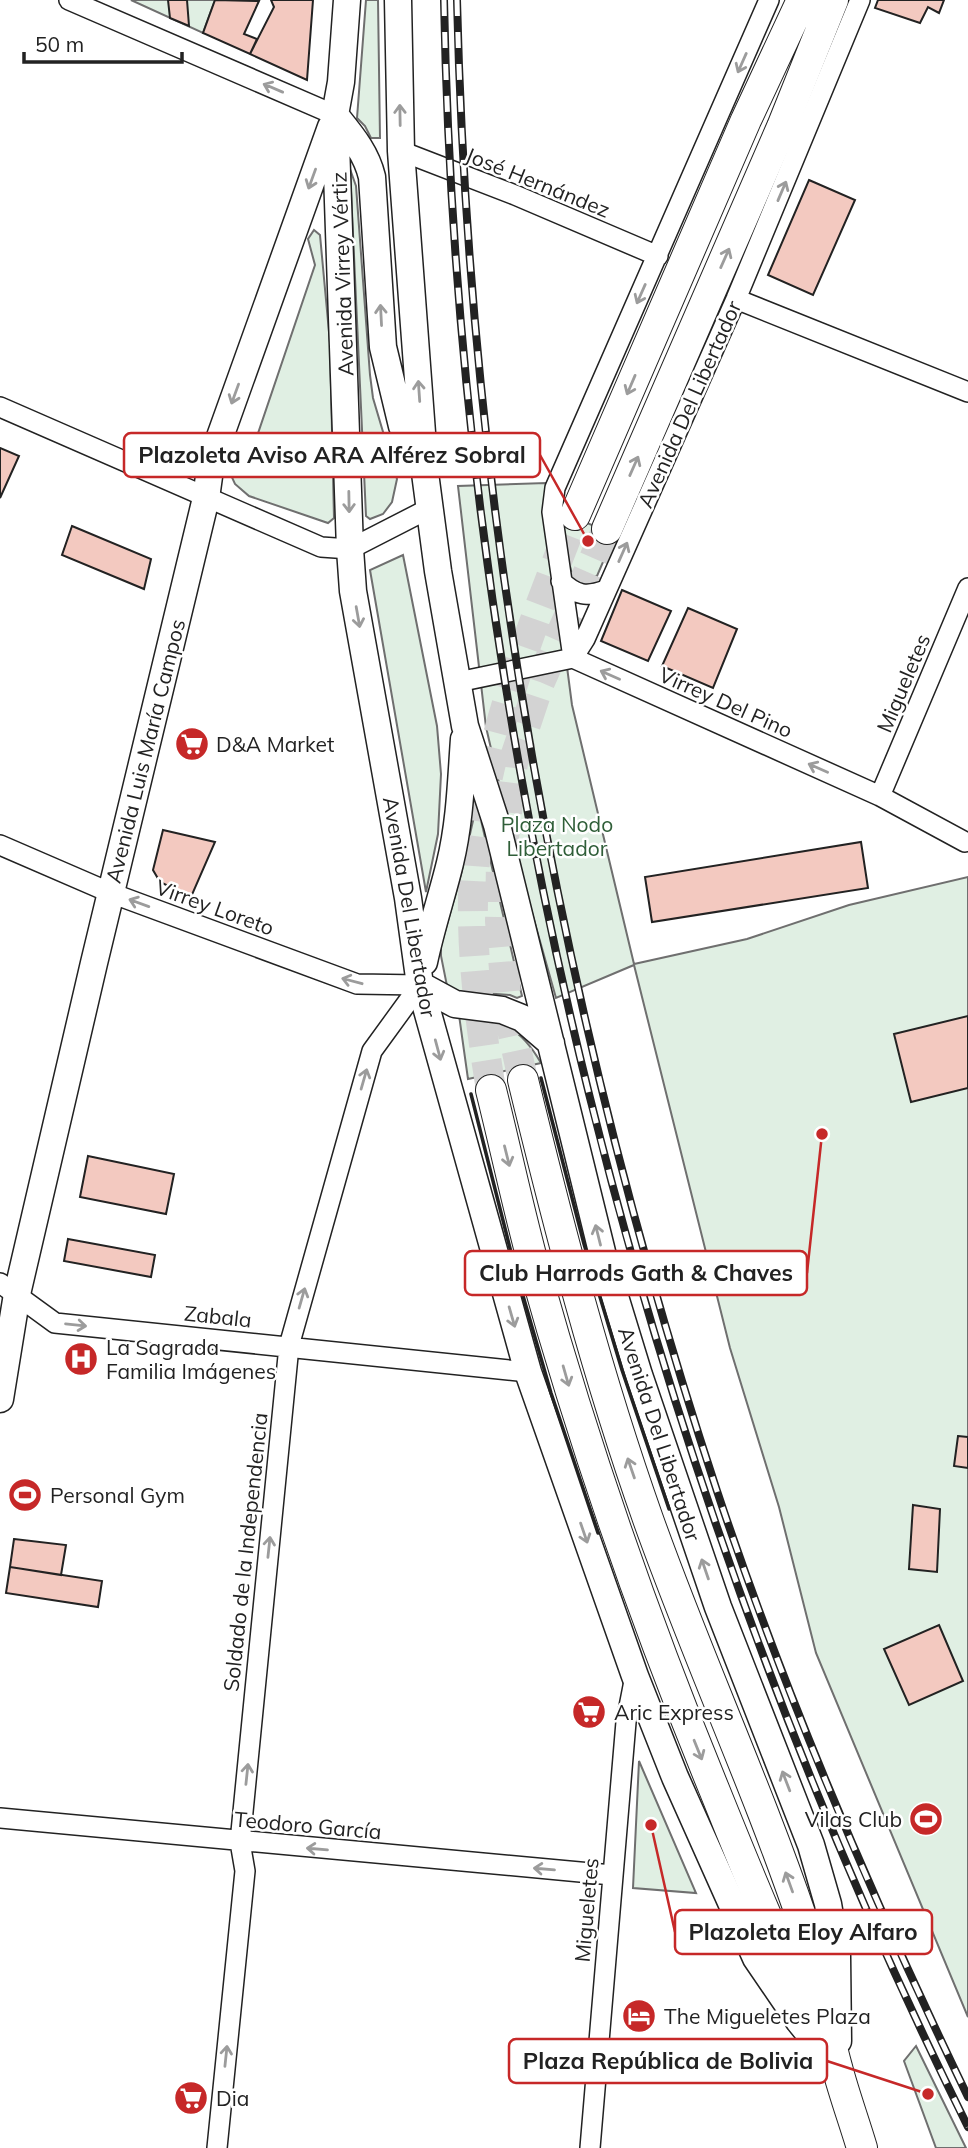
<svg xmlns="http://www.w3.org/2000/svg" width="968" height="2148" viewBox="0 0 968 2148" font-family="Mulish,sans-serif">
<rect width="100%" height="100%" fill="#fff"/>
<!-- green -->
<path fill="#e0efe3" stroke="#6f6f6f" stroke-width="2" d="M 131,0 L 215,0 L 203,33 Z
M 366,0 L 378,0 L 380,138 L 371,138 L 365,126 L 357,118 Z
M 350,169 L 356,186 L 370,375 L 373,398 L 397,479 L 392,502 L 383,514 L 370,519 L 366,516 Z
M 314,230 L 320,235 L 330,343 L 334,518 L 328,523 L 249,496 L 235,484 L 229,471 L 239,438 L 251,454 L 315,265 L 308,239 Z
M 546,483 L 545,499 L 572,705 L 634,964 L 747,939 L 849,905 L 968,877 L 968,2017 L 816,1653 L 779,1507 L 730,1348 L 634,965 L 556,998 L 516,856 L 486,727 L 458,486 Z
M 559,512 L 615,534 L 597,576 C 586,581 581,578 571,571 Z
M 403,555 L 437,726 L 441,774 L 438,834 L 426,892 L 370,570 Z
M 477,803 L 522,996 L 517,998 L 510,995 L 455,991 L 447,986 L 441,956 L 441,946 L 461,874 Z
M 459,1015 C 500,1022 518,1023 541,1063 L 468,1079 Z
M 639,1761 L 696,1893 L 633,1888 Z
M 916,2046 L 966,2148 L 936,2148 L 904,2061 Z"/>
<!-- building -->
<path fill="#f3c9c0" stroke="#222" stroke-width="2" d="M 168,0 L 187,0 L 189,26 L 170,18 Z
M 215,0 L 259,1 L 244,34 L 257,39 L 250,54 L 203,33 Z
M 271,0 L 313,0 L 307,80 L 250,54 L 274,7 Z
M 878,0 L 944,0 L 939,13 L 928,7 L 920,23 L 875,8 Z
M 809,180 L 855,200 L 813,295 L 768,275 Z
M 0,448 L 19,456 L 0,498 Z
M 72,526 L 151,559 L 144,589 L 62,555 Z
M 622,590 L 671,611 L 648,661 L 601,641 Z
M 688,608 L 737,629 L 713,688 L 662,666 Z
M 163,830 L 215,842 L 191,897 L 160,882 L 153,870 Z
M 861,842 L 868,888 L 652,922 L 645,877 Z
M 968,1016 L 968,1088 L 911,1102 L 894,1034 Z
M 88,1156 L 174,1174 L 166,1214 L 80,1197 Z
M 68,1239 L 155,1255 L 151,1277 L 64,1261 Z
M 958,1436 L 968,1437 L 968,1468 L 954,1466 Z
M 913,1505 L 940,1509 L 937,1572 L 909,1569 Z
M 14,1539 L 66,1545 L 61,1575 L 10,1567 Z
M 10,1567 L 102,1581 L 98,1607 L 6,1593 Z
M 939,1625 L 963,1681 L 909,1705 L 884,1649 Z"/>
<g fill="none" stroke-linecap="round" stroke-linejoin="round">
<!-- primary-tunnel -->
<path stroke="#d3d3d3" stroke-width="30" stroke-dasharray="30 15" stroke-linecap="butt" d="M 523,1080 L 507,1006 L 500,921 L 501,862 L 513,763 L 540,682 L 607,529
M 491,1090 C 482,1034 474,977 473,920 C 470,779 525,644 575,515"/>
<!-- minor casing -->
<g stroke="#222" stroke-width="22">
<path id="minor" d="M 69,0 L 335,115
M 401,151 L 515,195 L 658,256
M 736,299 L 968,392
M 0,407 L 321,547 L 350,549 L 430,508
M 561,581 C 576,596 587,597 606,590
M 573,658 L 585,639 L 736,299 L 860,0
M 573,658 L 552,512 L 555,488 L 769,0
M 458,682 L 573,658 L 880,796 L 965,842
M 880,796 L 968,588
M 0,845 L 111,893 L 357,984 L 420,985
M 0,1283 L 55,1323 L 528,1372
M 0,1818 L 612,1875
M 217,2148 L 245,1871 L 240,1842 L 289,1346 L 372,1051 L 420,985
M 590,2148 L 626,1722 L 635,1676"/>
</g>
<!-- secondary casing -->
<g stroke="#222" stroke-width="29">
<path id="secondary" d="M 347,0 L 341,82 L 335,115 L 350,549 L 353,591 L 408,898 L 420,985 L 528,1372 L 635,1676 L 675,1777 L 756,1958 L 799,2021 L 816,2042
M 398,0 L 401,151 L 425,473 L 438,571 L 465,726 L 497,825 L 605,1264 L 639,1375 L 718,1607 L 811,1845 L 828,1904 L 837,1956 L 838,2041
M 335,115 C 351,135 366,152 372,177 L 383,347 L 402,426 L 419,460
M 424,962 C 431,928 442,896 450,863 C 460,822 461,780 464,739
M 420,985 L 455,1004 L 502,1010 L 522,1018 L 551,1043
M 0,1399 L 17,1294 L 94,963 L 206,498 L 211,462 L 331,127"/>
</g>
<!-- primary casing -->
<g stroke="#222" stroke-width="32">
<path id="primary" d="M 575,515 L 746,120 L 802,0
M 607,529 L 782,127 L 833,0
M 523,1080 C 559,1228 597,1375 648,1519 C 696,1654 756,1784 802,1919 C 819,1968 823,2018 837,2067 C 844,2094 854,2121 862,2148
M 491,1090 C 505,1146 517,1203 532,1259 C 582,1440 643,1616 714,1789 C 747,1871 780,1952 819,2031"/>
</g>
<!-- minor -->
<use href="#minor" stroke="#fff" stroke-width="19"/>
<!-- secondary -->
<use href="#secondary" stroke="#fff" stroke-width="26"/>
<!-- primary -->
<use href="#primary" stroke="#fff" stroke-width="30"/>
<!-- rail casing -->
<g stroke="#222" stroke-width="8">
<path id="rail" d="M 444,0 C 458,736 641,1468 968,2127
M 457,0 C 469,507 558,1010 717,1491 C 786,1698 873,1900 968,2097"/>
</g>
<!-- rail -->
<use href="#rail" stroke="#fff" stroke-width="5" stroke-dasharray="16" stroke-linecap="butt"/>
<!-- wall -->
<path stroke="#222" stroke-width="3.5" d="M 541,1078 L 584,1244 L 622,1370 L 669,1509
M 471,1094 L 515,1268 L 551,1393 L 598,1533"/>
</g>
<!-- one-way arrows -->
<defs><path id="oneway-shaft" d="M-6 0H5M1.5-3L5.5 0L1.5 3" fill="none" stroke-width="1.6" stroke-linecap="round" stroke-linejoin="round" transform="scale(1.75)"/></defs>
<g stroke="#9c9c9c">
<use href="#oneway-shaft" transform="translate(742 63) rotate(114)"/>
<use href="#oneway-shaft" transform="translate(273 88) rotate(-157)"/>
<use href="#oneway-shaft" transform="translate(400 115) rotate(-91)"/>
<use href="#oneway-shaft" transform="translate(312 179) rotate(110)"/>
<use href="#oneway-shaft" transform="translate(782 191) rotate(-67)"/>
<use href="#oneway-shaft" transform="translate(725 258) rotate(-66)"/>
<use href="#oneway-shaft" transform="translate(641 294) rotate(114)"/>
<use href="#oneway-shaft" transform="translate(381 315) rotate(-93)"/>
<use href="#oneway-shaft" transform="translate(631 385) rotate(113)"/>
<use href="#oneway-shaft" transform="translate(419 391) rotate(-94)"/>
<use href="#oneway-shaft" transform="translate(235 394) rotate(110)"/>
<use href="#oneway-shaft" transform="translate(634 466) rotate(-66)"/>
<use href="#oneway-shaft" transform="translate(349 502) rotate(89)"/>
<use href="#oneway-shaft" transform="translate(623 552) rotate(-66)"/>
<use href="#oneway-shaft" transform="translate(358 617) rotate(80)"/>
<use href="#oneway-shaft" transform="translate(610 675) rotate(-156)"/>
<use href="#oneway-shaft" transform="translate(818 768) rotate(-156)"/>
<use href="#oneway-shaft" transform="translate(139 903) rotate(-160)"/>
<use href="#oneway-shaft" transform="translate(352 981) rotate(-165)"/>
<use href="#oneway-shaft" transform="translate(438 1050) rotate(75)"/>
<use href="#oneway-shaft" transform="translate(364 1079) rotate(-74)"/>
<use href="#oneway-shaft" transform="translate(507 1156) rotate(76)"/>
<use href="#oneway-shaft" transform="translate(598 1235) rotate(-104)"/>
<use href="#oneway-shaft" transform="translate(302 1298) rotate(-74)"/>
<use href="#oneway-shaft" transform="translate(512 1317) rotate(74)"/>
<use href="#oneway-shaft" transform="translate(76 1325) rotate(6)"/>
<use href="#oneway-shaft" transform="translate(566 1376) rotate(74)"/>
<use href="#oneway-shaft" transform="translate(631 1468) rotate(-109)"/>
<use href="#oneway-shaft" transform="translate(584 1533) rotate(71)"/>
<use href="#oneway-shaft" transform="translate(269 1547) rotate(-84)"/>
<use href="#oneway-shaft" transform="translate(705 1569) rotate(-109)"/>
<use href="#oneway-shaft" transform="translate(698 1750) rotate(68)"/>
<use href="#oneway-shaft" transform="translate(247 1774) rotate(-84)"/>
<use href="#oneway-shaft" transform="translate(786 1781) rotate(-111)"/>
<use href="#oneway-shaft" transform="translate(317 1849) rotate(-175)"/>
<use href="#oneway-shaft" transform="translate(544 1869) rotate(-175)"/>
<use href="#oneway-shaft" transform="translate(789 1882) rotate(-110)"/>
<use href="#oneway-shaft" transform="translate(226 2056) rotate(-84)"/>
</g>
<!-- icons -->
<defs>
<g id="supermarket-disc" transform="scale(1.75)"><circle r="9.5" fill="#c62828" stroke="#fff"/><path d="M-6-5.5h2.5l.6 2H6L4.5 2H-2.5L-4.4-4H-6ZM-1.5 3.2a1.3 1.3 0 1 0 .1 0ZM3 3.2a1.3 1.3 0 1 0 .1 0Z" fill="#fff"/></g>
<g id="hospital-disc" transform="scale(1.75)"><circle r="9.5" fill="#c62828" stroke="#fff"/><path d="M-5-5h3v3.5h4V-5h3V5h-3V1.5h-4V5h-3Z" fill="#fff"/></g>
<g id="stadium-disc" transform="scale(1.75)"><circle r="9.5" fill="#c62828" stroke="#fff"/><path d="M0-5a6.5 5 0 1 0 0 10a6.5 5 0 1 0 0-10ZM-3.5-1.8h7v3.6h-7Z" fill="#fff"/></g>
<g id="hotel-disc" transform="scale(1.75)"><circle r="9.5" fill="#c62828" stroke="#fff"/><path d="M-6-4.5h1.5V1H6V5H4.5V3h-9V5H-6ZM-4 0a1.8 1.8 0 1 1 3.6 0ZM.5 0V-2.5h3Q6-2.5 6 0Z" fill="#fff"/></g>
</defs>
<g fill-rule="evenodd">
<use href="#supermarket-disc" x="192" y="744"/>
<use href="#hospital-disc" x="81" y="1359"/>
<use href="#stadium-disc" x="25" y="1495"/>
<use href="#supermarket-disc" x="589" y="1712"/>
<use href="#stadium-disc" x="926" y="1819"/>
<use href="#hotel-disc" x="639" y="2016"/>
<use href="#supermarket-disc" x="191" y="2098"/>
</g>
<g text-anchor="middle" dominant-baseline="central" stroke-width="5" stroke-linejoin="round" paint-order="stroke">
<!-- street labels -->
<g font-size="21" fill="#222" stroke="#fff">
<text transform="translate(538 182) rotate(22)">José Hernández</text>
<text transform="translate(342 274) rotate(-92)">Avenida Virrey Vértiz</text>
<text transform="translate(689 404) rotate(-66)">Avenida Del Libertador</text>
<text transform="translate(903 683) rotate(-67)">Migueletes</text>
<text transform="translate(726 702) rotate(24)">Virrey Del Pino</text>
<text transform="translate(145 751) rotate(-76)">Avenida Luis María Campos</text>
<text transform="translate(215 907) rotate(20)">Virrey Loreto</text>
<text transform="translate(410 907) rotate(80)">Avenida Del Libertador</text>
<text transform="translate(218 1316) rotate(6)">Zabala</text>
<text transform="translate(660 1434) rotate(72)">Avenida Del Libertador</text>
<text transform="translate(245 1552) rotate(-84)">Soldado de la Independencia</text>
<text transform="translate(308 1825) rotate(5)">Teodoro García</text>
<text transform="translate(586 1910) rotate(-85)">Migueletes</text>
</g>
<!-- poi labels -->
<g font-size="21" fill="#222" stroke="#fff" text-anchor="start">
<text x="216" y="744">D&amp;A Market</text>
<text x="106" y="1347">La Sagrada<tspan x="106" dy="24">Familia Imágenes</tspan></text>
<text x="50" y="1495">Personal Gym</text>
<text x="614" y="1712">Aric Express</text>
<text x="902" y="1819" text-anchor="end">Vilas Club</text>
<text x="664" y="2016">The Migueletes Plaza</text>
<text x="216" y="2098">Dia</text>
</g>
<!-- park labels -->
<g font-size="21" fill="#2f5e38" stroke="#fff">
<text x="557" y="824">Plaza Nodo<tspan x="557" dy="24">Libertador</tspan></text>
</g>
</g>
<!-- callouts -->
<path fill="none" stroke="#c62828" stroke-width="2.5" d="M588 541L540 455M822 1134L807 1273M651 1825L675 1932M928 2094L827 2061"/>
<g fill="#c62828" stroke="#fff" stroke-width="2.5">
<circle cx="588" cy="541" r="7"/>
<circle cx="822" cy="1134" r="7"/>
<circle cx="651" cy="1825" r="7"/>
<circle cx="928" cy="2094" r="7"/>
</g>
<g fill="#fff" stroke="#c62828" stroke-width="2.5">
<rect x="124" y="433" width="416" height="44" rx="7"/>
<rect x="465" y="1251" width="342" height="44" rx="7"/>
<rect x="675" y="1910" width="257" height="44" rx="7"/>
<rect x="509" y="2039" width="318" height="44" rx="7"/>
</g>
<g font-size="23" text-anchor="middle" font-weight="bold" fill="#222">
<text x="332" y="463">Plazoleta Aviso ARA Alférez Sobral</text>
<text x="636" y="1281">Club Harrods Gath &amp; Chaves</text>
<text x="803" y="1940">Plazoleta Eloy Alfaro</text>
<text x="668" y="2069">Plaza República de Bolivia</text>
</g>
<!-- scale -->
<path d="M24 52v10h158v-10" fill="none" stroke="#222222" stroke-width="3.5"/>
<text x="35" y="52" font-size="21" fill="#222222" stroke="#ffffff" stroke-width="5" paint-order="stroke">50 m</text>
</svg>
